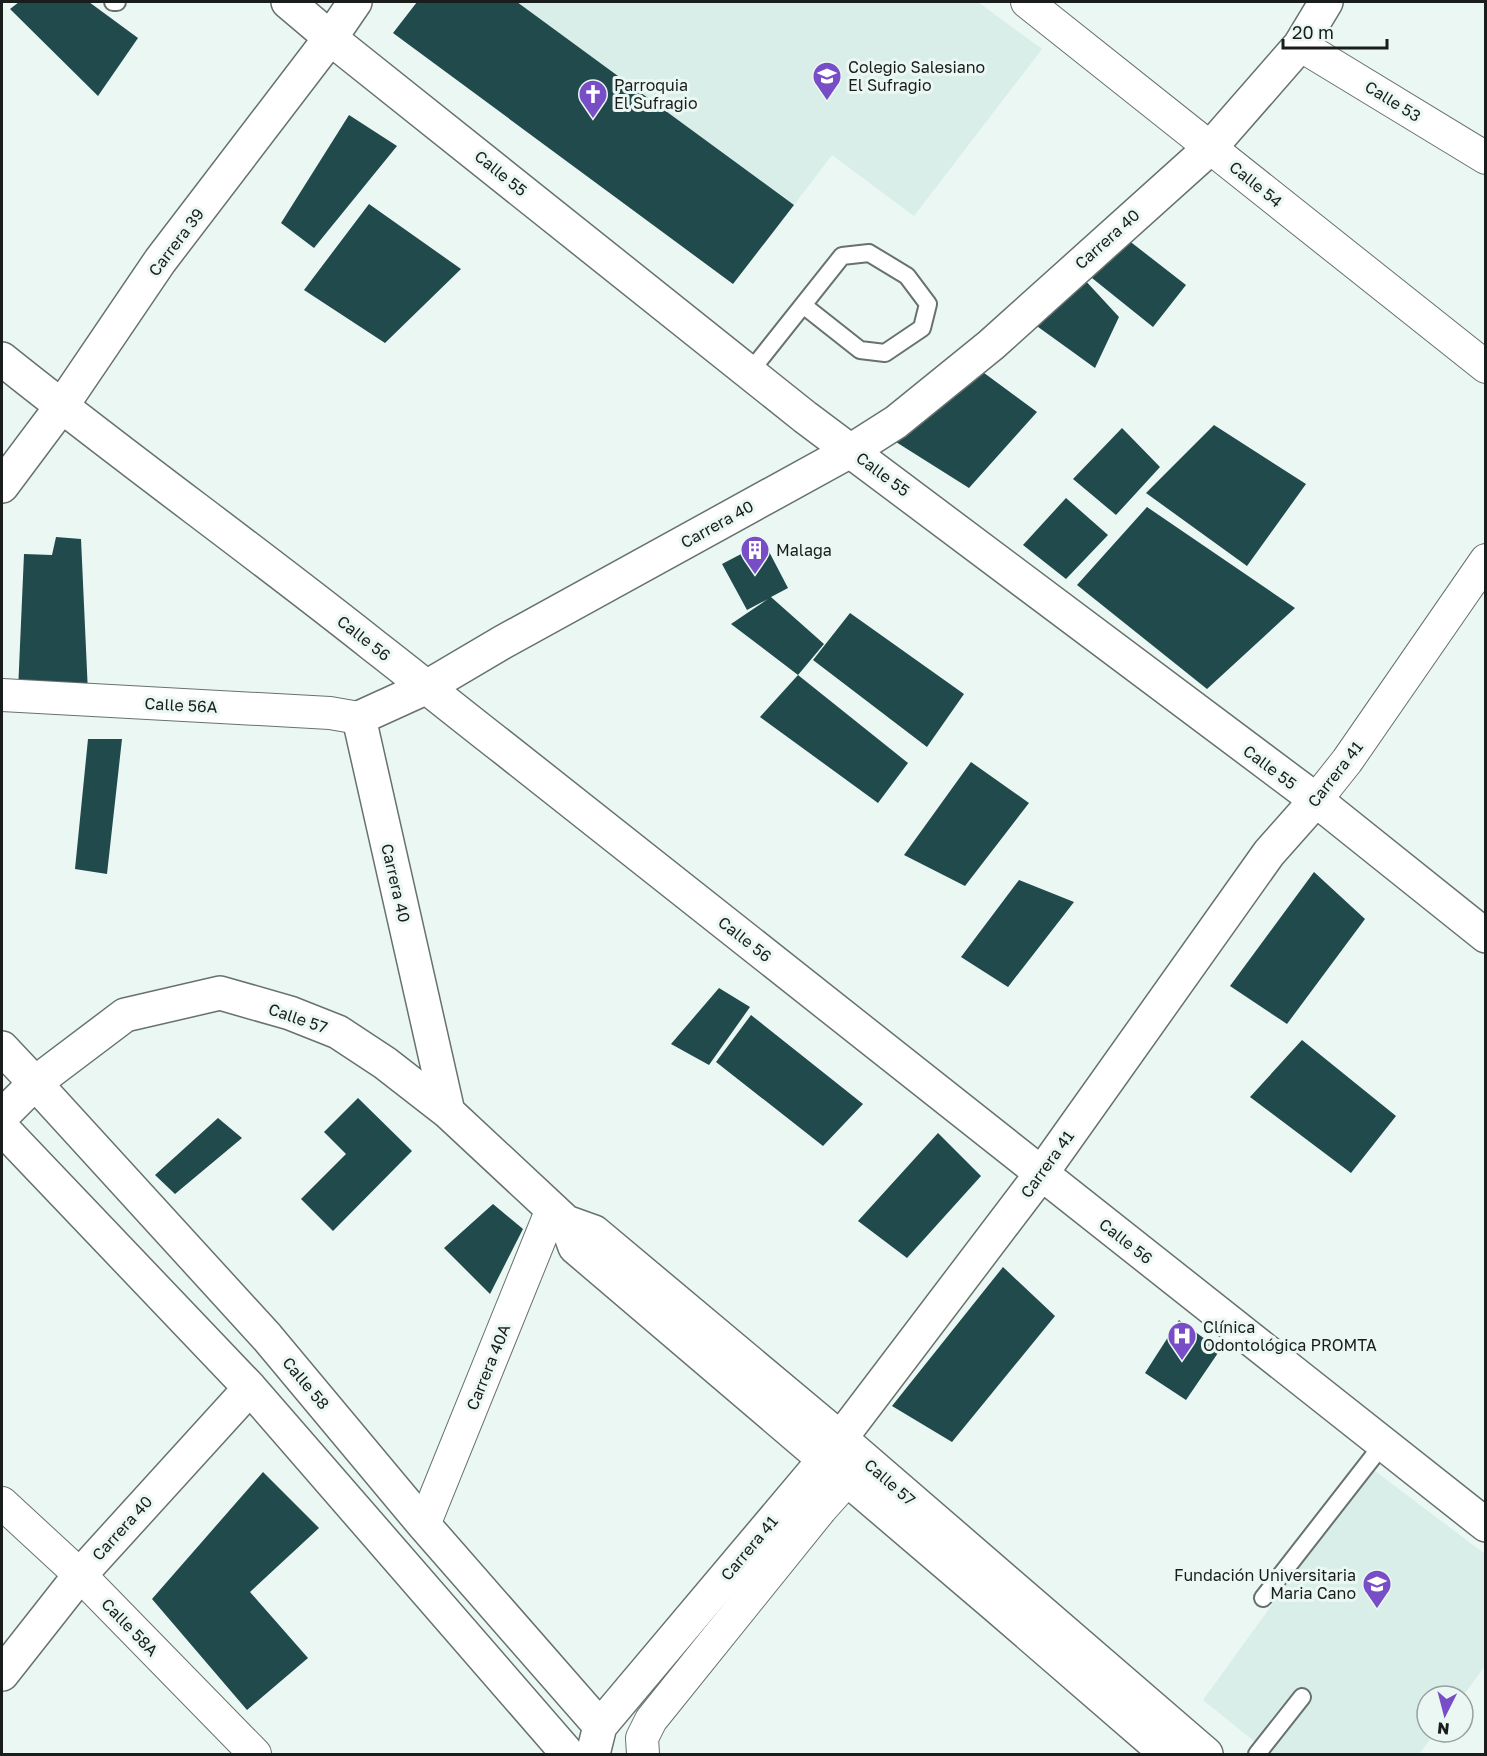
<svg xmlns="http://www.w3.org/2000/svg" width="1487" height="1756" viewBox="0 0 1487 1756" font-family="'Golos Text',sans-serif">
<rect width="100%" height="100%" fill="#ebf7f3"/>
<!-- built -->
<path fill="#d9eee8" d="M 517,2 L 978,2 L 1042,49 L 914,216 L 832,155 L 794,205 Z
M 1371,1468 L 1485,1554 L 1485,1666 L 1463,1696 L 1427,1696 L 1427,1732 L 1436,1732 L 1419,1754 L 1270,1754 L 1203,1700 Z"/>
<!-- building -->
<path fill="#214a4c" d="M 19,2 L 89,2 L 138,38 L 98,96 L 10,9 Z
M 417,2 L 517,2 L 794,205 L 733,284 L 393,33 Z
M 349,115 L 397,146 L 314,248 L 281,223 Z
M 369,204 L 461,269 L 385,343 L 304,290 Z
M 1123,236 L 1186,285 L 1153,327 L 1087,274 Z
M 1083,278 L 1119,317 L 1095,368 L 1034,324 Z
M 976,367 L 1037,412 L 969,488 L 896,442 Z
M 1214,425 L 1306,484 L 1247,566 L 1146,493 Z
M 1122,428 L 1160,467 L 1116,515 L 1073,479 Z
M 1066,498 L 1108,535 L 1066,579 L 1023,545 Z
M 1147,507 L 1295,608 L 1207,689 L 1077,585 Z
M 56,537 L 81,539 L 88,693 L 18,691 L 24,554 L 52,555 Z
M 764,542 L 788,588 L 771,597 L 824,644 L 798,675 L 731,624 L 768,599 L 747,610 L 722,564 Z
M 850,613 L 964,694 L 927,747 L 813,660 Z
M 798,675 L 908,763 L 878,803 L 760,717 Z
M 88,739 L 122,739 L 107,874 L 75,869 Z
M 971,762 L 1029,803 L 965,886 L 904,855 Z
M 1314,872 L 1365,919 L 1287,1024 L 1230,986 Z
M 1019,880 L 1074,902 L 1008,987 L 961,957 Z
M 719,988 L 750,1007 L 709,1065 L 671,1044 Z
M 751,1015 L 863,1104 L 823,1146 L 716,1062 Z
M 1302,1040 L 1396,1116 L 1351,1173 L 1250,1097 Z
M 358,1098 L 412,1151 L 333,1231 L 301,1199 L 346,1154 L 324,1132 Z
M 218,1118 L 242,1138 L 175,1194 L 155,1175 Z
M 938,1133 L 981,1176 L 907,1258 L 858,1221 Z
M 493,1204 L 523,1229 L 490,1294 L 444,1248 Z
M 1003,1267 L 1055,1316 L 952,1442 L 892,1406 Z
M 1179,1320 L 1220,1350 L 1186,1400 L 1145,1373 Z
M 263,1472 L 319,1528 L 250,1592 L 308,1658 L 247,1710 L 152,1599 Z"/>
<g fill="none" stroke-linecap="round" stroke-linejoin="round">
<!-- lane casing -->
<g stroke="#67726e" stroke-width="20">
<path id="lane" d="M 113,2 L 117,2
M 749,373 L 842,256 L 869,253 L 907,276 L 928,304 L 922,328 L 885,353 L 860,350 L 803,305
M 1263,1598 L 1383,1444
M 1257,1754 L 1302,1697"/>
</g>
<!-- street casing -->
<g stroke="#67726e" stroke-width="34">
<path id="street" d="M 1027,2 L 1486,367
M 1300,45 L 1486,158
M 2,695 L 330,713 L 359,718
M 1316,800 L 1347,761 L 1486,560
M 2,1503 L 80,1575 L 255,1754
M 424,1525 L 552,1209
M 643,1754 L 642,1738 L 651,1720 L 821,1509 L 865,1460"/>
</g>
<!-- secondary casing -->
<g stroke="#67726e" stroke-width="36">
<path id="secondary" d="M 288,2 L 340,46 L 805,417 L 1316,800 L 1486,936
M 2,359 C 124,457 251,548 373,645 C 417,679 461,715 505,749 L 1486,1525
M 2,486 L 61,407 L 160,261 L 331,37 L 355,2
M 2,1048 L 35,1083 L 267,1337 L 424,1525 L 600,1726
M 448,1112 L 359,718 L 425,688 L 503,642 L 852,450 L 896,422 L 991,345 L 1210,148 L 1300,45 L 1326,2
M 2,1116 L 35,1083 L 125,1015 L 220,993 L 290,1013 L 338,1032 L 385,1063 L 448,1112 L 566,1222 L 594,1232 L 840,1438 L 1206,1754
M 2,1128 L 250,1388 L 568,1754
M 566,1222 L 575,1247 L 996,1606 L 1167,1754
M 2,1674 L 80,1575 L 250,1388
M 593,1754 L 600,1726 L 824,1460 L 1041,1174 L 1269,853 L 1316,800"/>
</g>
<!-- lane -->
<use href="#lane" stroke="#fff" stroke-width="16"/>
<!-- street -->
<use href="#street" stroke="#fff" stroke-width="32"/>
<!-- secondary -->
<use href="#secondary" stroke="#fff" stroke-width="33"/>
</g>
<!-- icons -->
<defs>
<g id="university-pin" transform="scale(1.5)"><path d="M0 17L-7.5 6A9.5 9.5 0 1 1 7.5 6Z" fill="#784ec7" stroke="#ebf7f3"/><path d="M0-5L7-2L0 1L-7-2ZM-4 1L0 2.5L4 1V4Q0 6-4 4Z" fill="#fff"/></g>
<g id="church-pin" transform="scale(1.5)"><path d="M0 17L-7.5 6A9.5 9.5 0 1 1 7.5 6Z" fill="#784ec7" stroke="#ebf7f3"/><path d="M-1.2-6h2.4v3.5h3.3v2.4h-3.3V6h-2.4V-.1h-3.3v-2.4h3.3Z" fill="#fff"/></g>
<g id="building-pin" transform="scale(1.5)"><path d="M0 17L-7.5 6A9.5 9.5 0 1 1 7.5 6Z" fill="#784ec7" stroke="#ebf7f3"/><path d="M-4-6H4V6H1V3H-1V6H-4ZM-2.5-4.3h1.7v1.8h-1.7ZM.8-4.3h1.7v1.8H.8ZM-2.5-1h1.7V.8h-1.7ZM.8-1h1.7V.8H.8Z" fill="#fff"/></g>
<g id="hospital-pin" transform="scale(1.5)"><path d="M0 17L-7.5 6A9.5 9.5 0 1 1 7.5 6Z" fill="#784ec7" stroke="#ebf7f3"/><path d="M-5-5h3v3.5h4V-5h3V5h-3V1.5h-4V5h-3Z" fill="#fff"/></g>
</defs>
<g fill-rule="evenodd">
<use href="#university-pin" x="827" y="76"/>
<use href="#church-pin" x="593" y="94"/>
<use href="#building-pin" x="755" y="550"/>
<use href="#hospital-pin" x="1182" y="1336"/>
<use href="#university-pin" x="1377" y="1584"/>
</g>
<g text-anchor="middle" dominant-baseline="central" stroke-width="6" stroke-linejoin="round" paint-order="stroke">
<!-- poi labels -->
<g font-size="16" fill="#191e1c" stroke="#ebf7f3" text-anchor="start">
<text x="848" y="67">Colegio Salesiano<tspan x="848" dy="18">El Sufragio</tspan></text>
<text x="614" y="85">Parroquia<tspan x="614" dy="18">El Sufragio</tspan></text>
<text x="776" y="550">Malaga</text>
<text x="1203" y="1327">Clínica<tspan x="1203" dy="18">Odontológica PROMTA</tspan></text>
<text x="1356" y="1575" text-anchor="end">Fundación Universitaria<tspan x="1356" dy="18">Maria Cano</tspan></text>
</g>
<!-- street labels -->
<g font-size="16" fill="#191e1c" stroke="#ebf7f3">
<text transform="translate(1393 101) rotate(32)">Calle 53</text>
<text transform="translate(501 173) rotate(39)">Calle 55</text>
<text transform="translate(1256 184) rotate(39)">Calle 54</text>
<text transform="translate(1107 239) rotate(-42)">Carrera 40</text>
<text transform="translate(176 242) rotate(-53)">Carrera 39</text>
<text transform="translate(883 474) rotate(37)">Calle 55</text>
<text transform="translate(717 524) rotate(-29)">Carrera 40</text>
<text transform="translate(364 638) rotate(38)">Calle 56</text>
<text transform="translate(181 705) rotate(3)">Calle 56A</text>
<text transform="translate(1270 767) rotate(37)">Calle 55</text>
<text transform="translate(1335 774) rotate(-52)">Carrera 41</text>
<text transform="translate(396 883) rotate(77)">Carrera 40</text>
<text transform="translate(745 939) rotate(38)">Calle 56</text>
<text transform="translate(298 1018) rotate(19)">Calle 57</text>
<text transform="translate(1047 1164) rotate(-54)">Carrera 41</text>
<text transform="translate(1126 1241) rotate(38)">Calle 56</text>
<text transform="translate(488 1367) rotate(-68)">Carrera 40A</text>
<text transform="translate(306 1383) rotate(50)">Calle 58</text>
<text transform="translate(890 1482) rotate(41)">Calle 57</text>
<text transform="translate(122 1528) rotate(-48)">Carrera 40</text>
<text transform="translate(749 1548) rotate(-50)">Carrera 41</text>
<text transform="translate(130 1627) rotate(46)">Calle 58A</text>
</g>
</g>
<!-- border -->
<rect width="1487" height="1756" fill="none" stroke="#191e1c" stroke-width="6"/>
<!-- north arrow -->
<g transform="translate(1445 1714) rotate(186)"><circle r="28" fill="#ebf7f3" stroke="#97a09d" stroke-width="1.5"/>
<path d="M0-4.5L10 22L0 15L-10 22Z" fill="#784ec7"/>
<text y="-9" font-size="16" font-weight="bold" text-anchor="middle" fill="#191e1c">N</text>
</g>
<!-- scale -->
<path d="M1283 39v9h104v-9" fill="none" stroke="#191e1c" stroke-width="3"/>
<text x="1292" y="39" font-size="18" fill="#191e1c" stroke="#ebf7f3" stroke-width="4.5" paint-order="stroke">20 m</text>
</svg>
